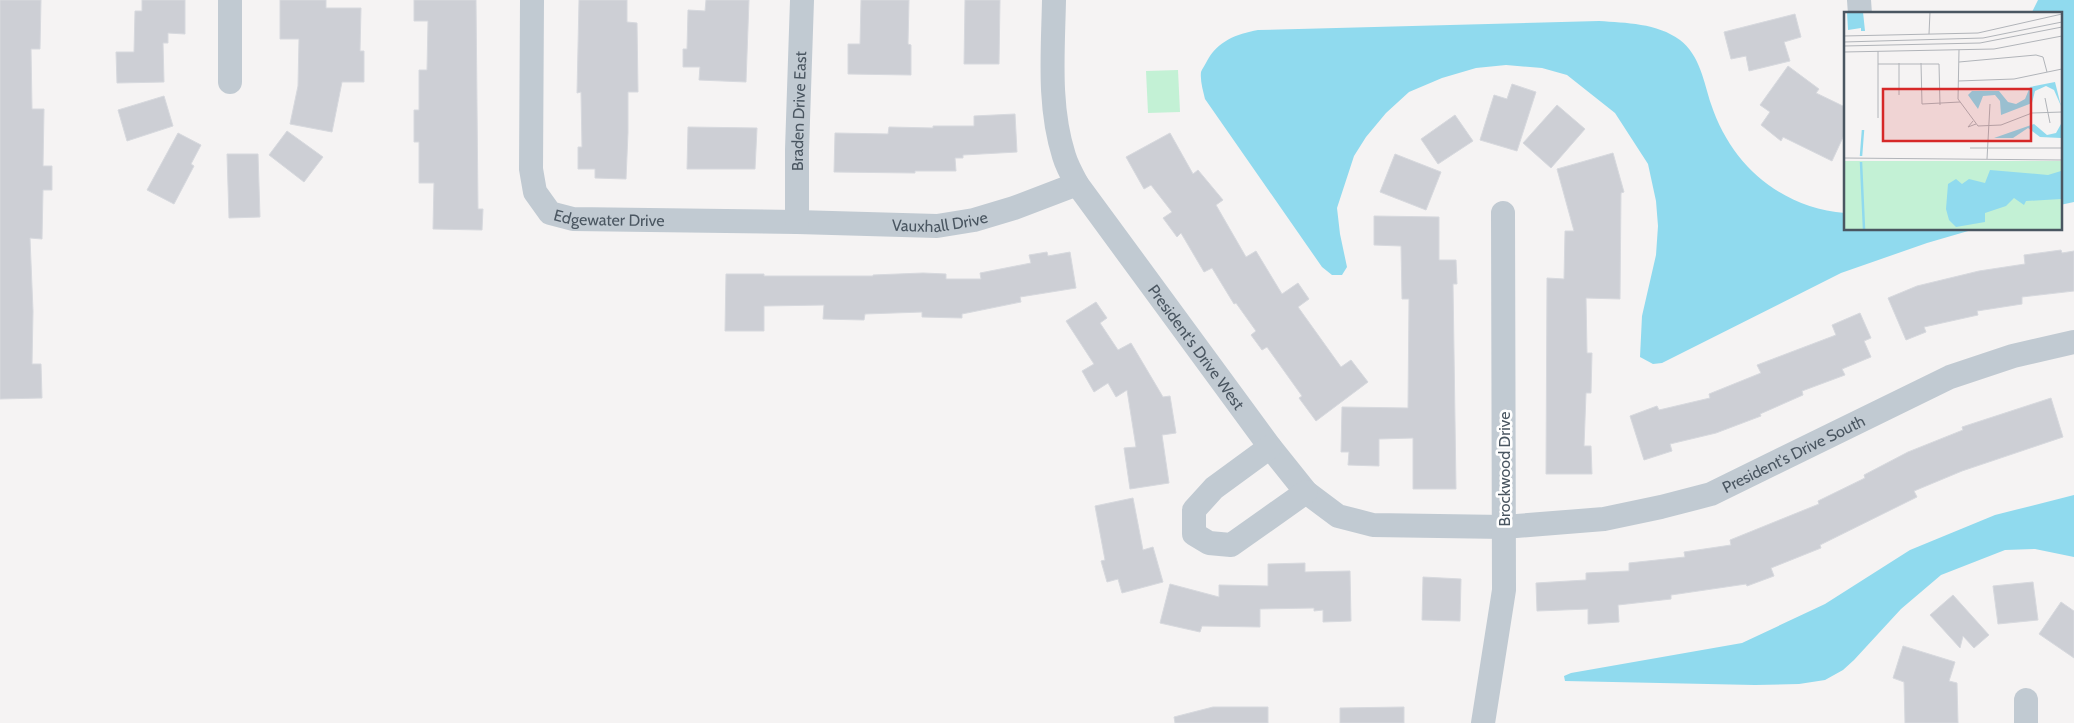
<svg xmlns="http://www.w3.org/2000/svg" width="2074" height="723" viewBox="0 0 2074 723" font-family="Cabin,sans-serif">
<rect width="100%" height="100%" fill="#f5f3f3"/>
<!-- green -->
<path fill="#c3f1d5" d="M 1178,70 L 1180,112 L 1148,113 L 1146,71 Z"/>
<!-- water -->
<path fill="#90daee" d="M 2038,0 L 2074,0 L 2074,202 L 2060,205 L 2060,14 L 2031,14 Z
M 1599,21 C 1626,23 1657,23 1680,40 C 1700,55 1704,83 1711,104 C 1731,165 1781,208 1845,213 L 1845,229 L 1975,229 L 1927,243 L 1841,273 L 1662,363 L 1653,364 L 1640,357 L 1642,316 L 1656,255 L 1658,226 L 1656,201 L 1648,164 L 1615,113 L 1567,75 L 1542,68 L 1506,65 L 1476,68 L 1442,78 L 1409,92 L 1386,113 L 1366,137 L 1354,156 L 1337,208 L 1340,234 L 1347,267 L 1342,275 L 1332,275 L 1322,267 L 1205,99 C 1203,90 1200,81 1201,72 C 1202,69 1205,65 1207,61 C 1218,41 1236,34 1258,30 Z
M 2074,495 L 2074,557 L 2035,549 L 2005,550 L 1941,575 L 1901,609 L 1854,660 L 1843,670 L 1825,680 L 1799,684 L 1755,685 L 1565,681 L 1564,676 L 1571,673 L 1742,643 L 1825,604 L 1910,550 L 1995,515 Z"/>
<!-- building -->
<path fill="#cdcfd5" stroke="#d7d9de" d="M 0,0 L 41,0 L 40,49 L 31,49 L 32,109 L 44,109 L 43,166 L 52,166 L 52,190 L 43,190 L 42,239 L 30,238 L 33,311 L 32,364 L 41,364 L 42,398 L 0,399 Z
M 142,0 L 185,0 L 185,34 L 168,33 L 168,43 L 163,43 L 164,82 L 117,83 L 116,52 L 134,52 L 135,11 L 142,11 Z
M 280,0 L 326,0 L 326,8 L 361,8 L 360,51 L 364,51 L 364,82 L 342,82 L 332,132 L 290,124 L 298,86 L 299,39 L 280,39 Z
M 414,0 L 476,0 L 478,209 L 483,209 L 482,230 L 433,229 L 434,183 L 419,183 L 419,142 L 414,142 L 414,110 L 419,110 L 419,70 L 427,70 L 428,21 L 414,21 Z
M 579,0 L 627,0 L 627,22 L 637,23 L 638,92 L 628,92 L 628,132 L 626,179 L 595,178 L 595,169 L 578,169 L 578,147 L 582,147 L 581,92 L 577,93 Z
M 706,0 L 749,0 L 746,82 L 699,80 L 700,67 L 683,67 L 683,49 L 687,49 L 688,10 L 705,11 Z
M 861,0 L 909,0 L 908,44 L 911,45 L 911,75 L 848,74 L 848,44 L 860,44 Z
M 965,0 L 1000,0 L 999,64 L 964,64 Z
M 1795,14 L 1801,37 L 1784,42 L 1790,61 L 1749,71 L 1746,56 L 1731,59 L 1724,32 Z
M 1788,66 L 1819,89 L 1816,93 L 1845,107 L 1845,133 L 1832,161 L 1783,137 L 1781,141 L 1761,125 L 1770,112 L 1760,105 Z
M 1512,84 L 1536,92 L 1517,151 L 1480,140 L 1494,95 L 1507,99 Z
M 164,96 L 173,126 L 127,141 L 118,110 Z
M 1557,105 L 1585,129 L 1551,168 L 1523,143 Z
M 1015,114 L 1017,152 L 963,155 L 963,158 L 955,158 L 956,171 L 915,171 L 915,173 L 834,172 L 835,133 L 888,134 L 889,127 L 933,128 L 933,126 L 974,126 L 974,116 Z
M 1455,115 L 1473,141 L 1438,164 L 1421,139 Z
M 688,127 L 757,128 L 755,169 L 687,169 Z
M 287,131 L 323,157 L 304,182 L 269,155 Z
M 178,133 L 201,145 L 191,164 L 194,166 L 174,204 L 147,190 Z
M 1170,133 L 1193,174 L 1198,170 L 1223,200 L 1216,205 L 1246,257 L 1256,251 L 1282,294 L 1298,283 L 1309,299 L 1298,307 L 1341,367 L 1351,360 L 1368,382 L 1316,421 L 1299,398 L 1302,396 L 1267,347 L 1262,350 L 1251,335 L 1256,331 L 1236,303 L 1234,304 L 1212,268 L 1204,272 L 1181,233 L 1177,237 L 1163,218 L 1172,212 L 1151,185 L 1144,189 L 1126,157 Z
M 1613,153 L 1624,192 L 1621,193 L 1620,299 L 1586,298 L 1587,353 L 1592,353 L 1591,393 L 1586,393 L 1584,446 L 1591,446 L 1592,474 L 1546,474 L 1547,278 L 1564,279 L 1565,231 L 1574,231 L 1557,169 Z
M 227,154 L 258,154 L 260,217 L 229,218 Z
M 1395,154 L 1441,172 L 1426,210 L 1380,192 Z
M 1374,216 L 1439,217 L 1439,260 L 1456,260 L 1457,284 L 1453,284 L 1456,489 L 1413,489 L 1413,438 L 1379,439 L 1379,466 L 1348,465 L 1349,452 L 1341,452 L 1342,407 L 1408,408 L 1409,299 L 1402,299 L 1401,246 L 1374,245 Z
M 2061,250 L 2062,253 L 2074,251 L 2074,291 L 2022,297 L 2022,304 L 1977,311 L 1978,315 L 1924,327 L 1926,332 L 1906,340 L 1888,298 L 1917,286 L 1979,271 L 2025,264 L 2024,255 Z
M 1047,252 L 1048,256 L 1070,252 L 1076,288 L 1020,297 L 1021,302 L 962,314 L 962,318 L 922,317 L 922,312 L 865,314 L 864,320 L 823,319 L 824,305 L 764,306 L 764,331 L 725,331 L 726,274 L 764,274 L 764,276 L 873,276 L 873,275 L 923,273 L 946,274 L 946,279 L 981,279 L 980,273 L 1031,263 L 1029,255 Z
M 1096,302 L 1107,318 L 1100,323 L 1118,350 L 1131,343 L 1163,397 L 1170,396 L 1176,433 L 1162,435 L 1169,483 L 1130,489 L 1124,448 L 1136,447 L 1127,390 L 1116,397 L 1108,383 L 1094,392 L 1082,371 L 1094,364 L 1066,321 Z
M 1860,313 L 1871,338 L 1864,341 L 1871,357 L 1842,369 L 1845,375 L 1802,391 L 1803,395 L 1760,414 L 1761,416 L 1716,433 L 1670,444 L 1672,451 L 1644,460 L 1630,416 L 1657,406 L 1659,410 L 1710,398 L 1709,394 L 1761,373 L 1757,365 L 1836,335 L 1832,325 Z
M 2051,398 L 2063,437 L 1962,471 L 1914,491 L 1917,497 L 1820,545 L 1821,548 L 1771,568 L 1774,576 L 1747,586 L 1746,584 L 1671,595 L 1671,599 L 1618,605 L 1619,622 L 1588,624 L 1588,609 L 1537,611 L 1536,583 L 1586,580 L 1586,573 L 1629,571 L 1629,563 L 1685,557 L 1684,552 L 1731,545 L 1730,540 L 1819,504 L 1818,501 L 1865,478 L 1864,475 L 1908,452 L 1963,430 L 1962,427 Z
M 1133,498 L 1143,550 L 1153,547 L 1163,582 L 1122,593 L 1118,579 L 1107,582 L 1101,561 L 1105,560 L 1095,506 Z
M 1305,563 L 1305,572 L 1350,571 L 1351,621 L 1323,622 L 1323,610 L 1314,611 L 1314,608 L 1260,609 L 1260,627 L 1202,626 L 1200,632 L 1160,623 L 1170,584 L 1219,597 L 1219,585 L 1268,586 L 1268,564 Z
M 1423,577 L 1461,579 L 1460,621 L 1422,620 Z
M 2033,582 L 2038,620 L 1998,624 L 1993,586 Z
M 1953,595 L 1989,635 L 1974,648 L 1963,636 L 1960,648 L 1930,615 Z
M 2061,602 L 2074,611 L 2074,658 L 2039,634 Z
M 1903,646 L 1955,662 L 1949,681 L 1957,683 L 1958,723 L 1905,723 L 1904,682 L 1893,678 Z
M 1213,707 L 1268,707 L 1268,723 L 1175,723 L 1174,717 Z
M 1404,707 L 1404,723 L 1340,723 L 1340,708 Z"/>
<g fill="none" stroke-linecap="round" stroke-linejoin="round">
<!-- minor -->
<g stroke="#c1cad2" stroke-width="24">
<path id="s1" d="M 532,0 L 531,169 L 535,192 L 550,213 L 573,219 L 797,222 L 937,226 L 974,220 L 1014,208 L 1077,184"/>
<path id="s2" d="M 1054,0 C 1053,52 1048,106 1064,156 C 1067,166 1072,175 1077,184 L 1270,447 L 1306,492 L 1338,516 L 1373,525 L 1504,527 L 1604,519 L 1661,507 L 1711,494 L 1950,377 L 2013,356 L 2074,342"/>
<path d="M 1859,0 L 1860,14"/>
<path d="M 230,82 L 230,0"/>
<path id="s3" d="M 797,222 L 797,150 L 802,0"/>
<path d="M 1270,447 L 1214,488 L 1194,510 L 1194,534 L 1209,543 L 1231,545 L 1306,492"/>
<path d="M 1483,723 L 1504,590 L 1503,213"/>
<path d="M 2026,723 L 2026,700"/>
</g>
</g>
<g text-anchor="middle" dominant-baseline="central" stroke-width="5" stroke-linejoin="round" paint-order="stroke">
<!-- street labels -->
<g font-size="16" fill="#4a5661" stroke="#fff">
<text stroke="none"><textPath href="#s3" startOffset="111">Braden Drive East</textPath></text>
<text stroke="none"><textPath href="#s1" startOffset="278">Edgewater Drive</textPath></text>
<text stroke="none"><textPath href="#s1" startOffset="609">Vauxhall Drive</textPath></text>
<text stroke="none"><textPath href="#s2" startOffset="390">President's Drive West</textPath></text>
<text stroke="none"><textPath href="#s2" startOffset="1081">President's Drive South</textPath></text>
<text transform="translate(1504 469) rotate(-90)">Brockwood Drive</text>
</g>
</g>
<!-- overview -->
<g transform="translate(1844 12)">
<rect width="218" height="218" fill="#f5f3f3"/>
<path d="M 0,149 L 217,149 L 217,217 L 0,217 Z" fill="#c3f1d5"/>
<path d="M 3,0 L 19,0 L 21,19 L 17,19 L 17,16 L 4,18 ZM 211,70 L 217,94 L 210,78 L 202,74 L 191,79 L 188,91 L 157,103 L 156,89 L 151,83 L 139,84 L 134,97 L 124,83 L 128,79 L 155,79 L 164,90 L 172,92 L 181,87 L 186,75 ZM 190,112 L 203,123 L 212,121 L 217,112 L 217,126 L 196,125 L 184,116 L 169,126 L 150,126 ZM 146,158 L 204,163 L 217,159 L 217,187 L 182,189 L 180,193 L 170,186 L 162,194 L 141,201 L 141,210 L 112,215 L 105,208 L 102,197 L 104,172 L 112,167 L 118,172 L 125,167 L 141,171 Z" fill="#90daee"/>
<path fill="none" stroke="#90daee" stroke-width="2.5" d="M 17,144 L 19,118M 17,150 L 20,217"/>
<path fill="none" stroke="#b1b4b9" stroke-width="1" d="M 85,22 L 86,0M 0,24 L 134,21 L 218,2M 0,30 L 139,26 L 218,10M 0,34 L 136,31 L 218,15M 115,38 L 114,87 L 134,114 L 157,113 L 188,101 L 218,100M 34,39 L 34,106M 0,40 L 150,37 L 218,24M 115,50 L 192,43 L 199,45 L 203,60M 77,51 L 78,92 L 116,90M 34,52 L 95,52 L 96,93M 114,69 L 170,67 L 218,57M 55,83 L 55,51M 201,86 L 206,111M 129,109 L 124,115 L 132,112M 126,136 L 217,136M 0,146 L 218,148M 143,147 L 146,92"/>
<path fill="#d62828" fill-opacity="0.15" stroke="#d62828" stroke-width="2.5" d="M 39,77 L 187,77 L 187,129 L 39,129 Z"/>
<rect width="218" height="218" fill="none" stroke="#4a5661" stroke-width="2.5"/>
</g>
</svg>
